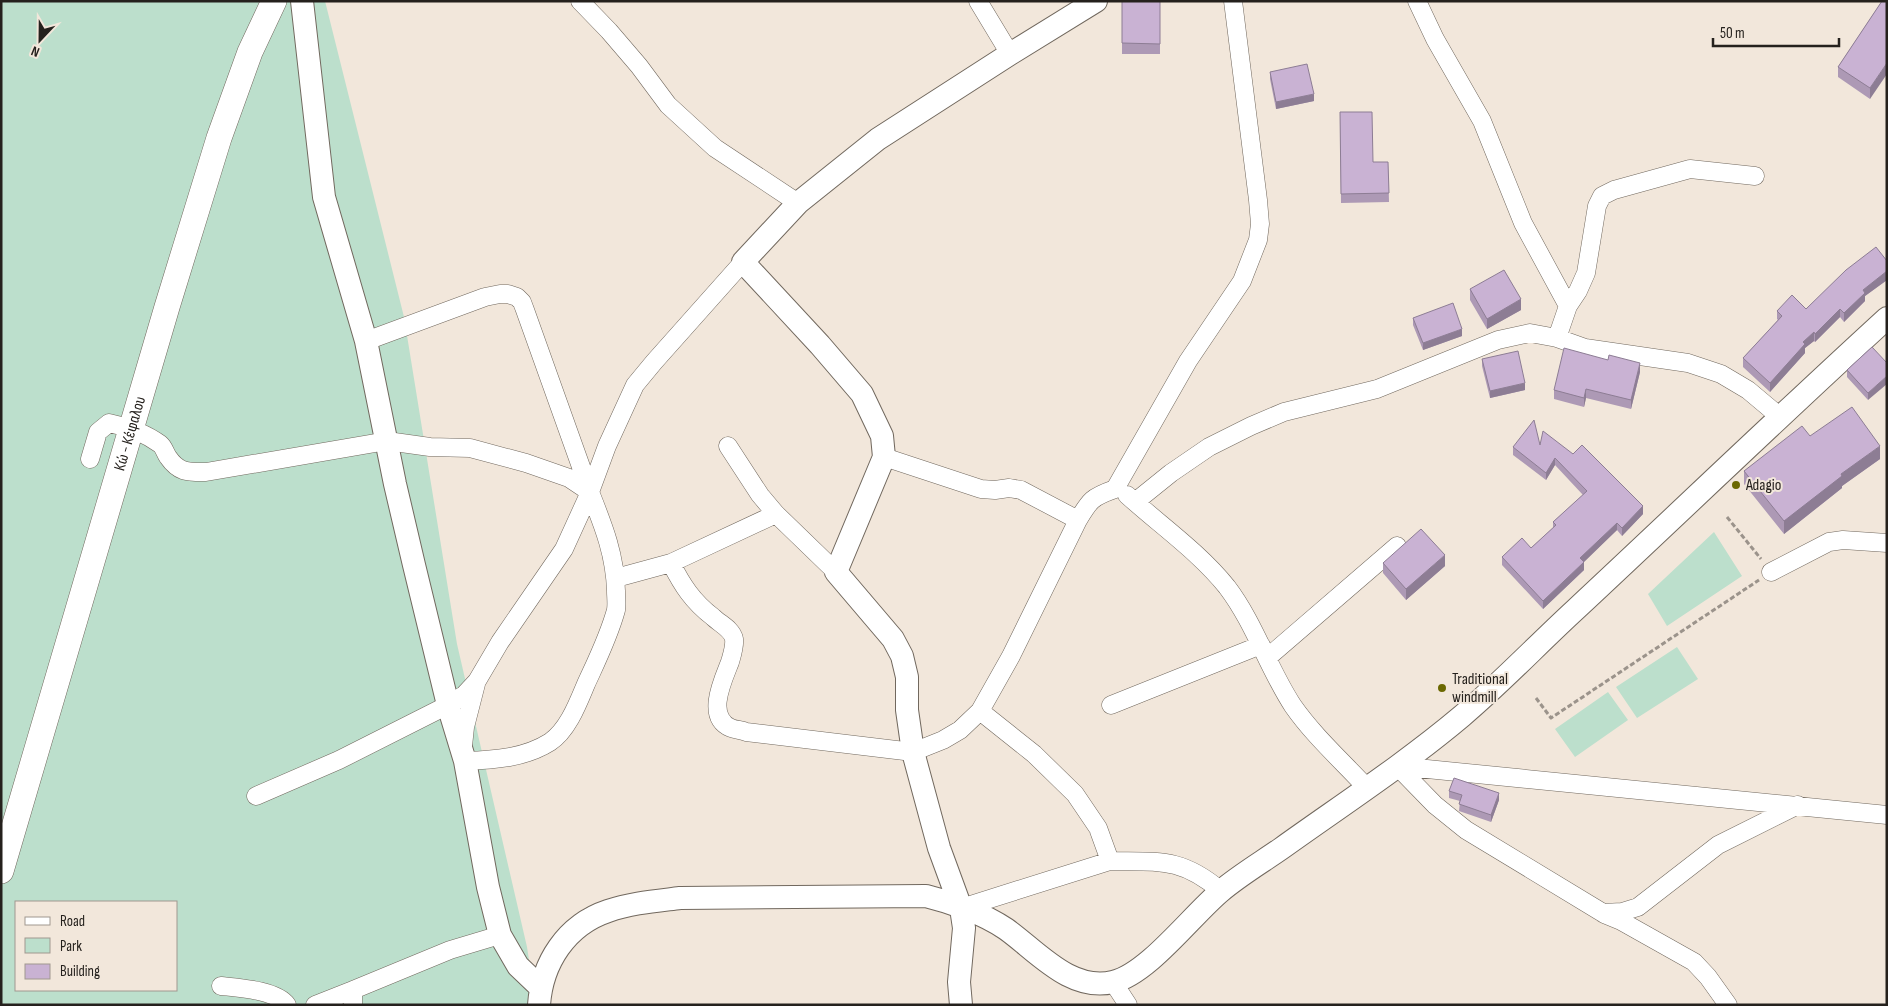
<svg xmlns="http://www.w3.org/2000/svg" width="1888" height="1006" viewBox="0 0 1888 1006" font-family="'Sofia Sans Condensed',sans-serif">
<rect width="100%" height="100%" fill="#f2e7db"/>
<!-- green -->
<path fill="#bcdfcc" fill-rule="evenodd" d="M 1,1 L 325,1 L 404,317 L 457,644 L 527,947 L 536,1005 L 1,1005 ZM 16,902 L 176,902 L 176,990 L 16,990 Z
M 1714,532 L 1742,576 L 1667,626 L 1648,594 Z
M 1677,647 L 1698,679 L 1637,718 L 1616,687 Z
M 1608,692 L 1628,720 L 1575,757 L 1555,729 Z"/>
<g fill="none" stroke-linecap="round" stroke-linejoin="round">
<!-- minor casing -->
<g stroke="#71685e" stroke-width="19">
<path id="minor" d="M 580,1 L 609,31 L 639,66 L 668,105 L 715,148 L 798,203
M 978,1 L 1010,54
M 1417,1 L 1435,39 L 1482,121 L 1523,223 L 1568,306
M 1557,338 L 1568,306 L 1578,291 L 1586,273 L 1597,206 L 1602,196 L 1614,190 L 1690,169 L 1755,176
M 728,446 L 760,495 L 776,514
M 884,457 L 981,489 L 995,490 L 1009,488 L 1021,490 L 1078,520 C 1090,500 1092,497 1115,489 L 1188,361 L 1242,281 L 1258,240 L 1260,224 L 1258,200 L 1233,1
M 90,459 L 98,432 L 109,423 C 128,427 145,433 160,444 C 164,447 165,453 168,457 C 179,473 188,472 206,472 L 387,441 L 430,447 L 470,448 L 526,463 L 569,478 L 590,492 L 525,310 L 522,302 L 517,297 L 508,294 L 500,294 L 485,297 L 366,341
M 1127,495 C 1160,525 1199,552 1227,587 C 1255,624 1268,668 1293,706 C 1314,736 1342,761 1367,788
M 1135,502 L 1171,473 L 1209,447 L 1251,426 L 1284,412 L 1377,389 L 1498,340 L 1530,333 L 1557,338 L 1585,348 L 1688,363 L 1721,374 L 1748,390 L 1779,416
M 671,563 L 776,514 L 836,572
M 1771,572 L 1829,542 L 1843,540 L 1887,543
M 616,578 L 671,563 C 682,585 693,602 713,617 C 720,624 732,629 734,639 C 735,646 732,655 730,662 C 723,680 705,717 731,728 C 736,730 742,730 746,732 L 913,752 L 943,740 L 960,730 L 980,711 L 1011,656 L 1078,520
M 1267,658 L 1397,546
M 1111,705 L 1261,645
M 980,711 L 1034,754 L 1075,794 L 1098,828 L 1110,861 C 1159,862 1181,857 1221,891
M 463,746 L 465,727 L 476,684
M 465,761 C 494,760 525,758 550,742 C 568,730 578,703 586,684 C 597,660 609,636 616,610 C 617,604 616,597 616,591 C 615,554 603,525 590,492
M 1397,766 L 1887,815
M 1397,766 L 1435,805 L 1466,830 L 1603,913 L 1622,912 L 1638,907 L 1718,845 L 1798,805
M 256,796 L 339,760 L 448,705 L 464,695 L 477,681 L 500,642 L 564,549 L 590,492 L 607,446 L 635,385 L 654,362 L 743,262
M 961,908 L 1110,861
M 1604,914 L 1621,921 L 1694,962 L 1708,977 L 1728,1005
M 1113,982 L 1128,1005
M 221,986 C 239,988 276,990 287,1005
M 315,1005 L 353,990
M 353,1005 L 353,990 L 450,950 L 500,935"/>
</g>
<!-- tertiary casing -->
<g stroke="#71685e" stroke-width="24">
<path id="tertiary" d="M 302,1 L 324,197 L 366,341 L 395,484 L 414,565 L 448,705 L 465,761 L 488,887 L 500,935 L 518,966 L 540,987
M 539,1005 C 542,963 566,925 608,911 C 631,903 656,901 680,898 L 926,896 C 951,902 984,914 1006,929 C 1037,951 1070,992 1113,982 C 1148,974 1192,915 1221,891 C 1240,875 1262,862 1282,848 C 1342,805 1405,764 1462,716 C 1501,683 1537,645 1575,610 C 1679,513 1782,414 1887,318
M 961,1005 L 959,982 L 964,928 L 961,908 L 939,848 L 913,752 L 907,710 L 907,677 L 902,656 L 893,639 L 836,572 L 884,457 L 882,436 L 862,394 L 820,345 L 743,262 L 798,203 L 878,139 L 1010,54 L 1096,1"/>
</g>
<!-- secondary casing -->
<g stroke="#71685e" stroke-width="26">
<g id="secondary">
<path id="s1" d="M 1,871 L 167,307 L 219,138 L 250,52 L 274,1"/>
</g>
</g>
<!-- path -->
<path stroke="#9b938b" stroke-width="3" stroke-dasharray="5 2.5" stroke-linecap="butt" d="M 1727,517 L 1761,559
M 1536,698 L 1551,718 L 1759,580"/>
<!-- minor -->
<use href="#minor" stroke="#fff" stroke-width="18"/>
<!-- tertiary -->
<use href="#tertiary" stroke="#fff" stroke-width="22"/>
<!-- secondary -->
<use href="#secondary" stroke="#fff" stroke-width="25"/>
</g>
<!-- wall -->
<path fill="#ad99b5" d="M 1122,1 L 1160,1 L 1160,54 L 1122,54 Z
M 1882,1 L 1870,99 L 1838,77 L 1838,67 Z
M 1270,72 L 1314,101 L 1276,109 L 1270,79 Z
M 1340,112 L 1373,162 L 1388,162 L 1389,202 L 1341,203 Z
M 1887,261 L 1887,280 L 1865,296 L 1865,301 L 1844,322 L 1840,317 L 1815,342 L 1814,341 L 1805,348 L 1805,353 L 1770,392 L 1743,367 L 1743,358 L 1778,320 L 1777,319 L 1777,311 L 1806,309 Z
M 1470,289 L 1521,310 L 1487,329 L 1470,300 Z
M 1413,318 L 1462,336 L 1423,350 L 1413,325 Z
M 1872,347 L 1868,400 L 1847,377 L 1847,370 Z
M 1482,359 L 1525,390 L 1490,398 L 1482,366 Z
M 1640,372 L 1631,409 L 1586,398 L 1584,407 L 1554,399 L 1554,390 Z
M 1810,436 L 1880,459 L 1842,486 L 1842,488 L 1784,534 L 1744,484 L 1744,471 Z
M 1540,445 L 1643,514 L 1622,536 L 1617,530 L 1583,562 L 1584,570 L 1543,609 L 1502,565 L 1502,557 L 1531,548 L 1553,528 L 1553,522 L 1583,495 L 1555,465 L 1546,480 L 1513,455 L 1513,447 Z
M 1383,563 L 1445,566 L 1406,600 L 1383,573 Z
M 1449,791 L 1499,800 L 1491,822 L 1459,811 L 1460,801 L 1449,798 Z"/>
<!-- shaded-wall -->
<path fill="#8d7d94" d="M 1887,63 L 1887,74 L 1870,99 L 1870,88 Z
M 1314,94 L 1314,101 L 1276,109 L 1276,102 Z
M 1887,271 L 1887,280 L 1865,296 L 1865,301 L 1844,322 L 1844,313 L 1863,290 Z
M 1521,299 L 1521,310 L 1487,329 L 1487,319 Z
M 1840,309 L 1840,317 L 1815,342 L 1815,334 Z
M 1462,329 L 1462,336 L 1423,350 L 1423,343 Z
M 1814,332 L 1814,341 L 1805,348 L 1805,353 L 1770,392 L 1770,383 L 1803,342 Z
M 1640,363 L 1640,372 L 1631,409 L 1631,400 Z
M 1887,376 L 1887,384 L 1868,400 L 1868,393 Z
M 1525,383 L 1525,390 L 1490,398 L 1490,391 Z
M 1586,389 L 1586,398 L 1584,407 L 1584,398 Z
M 1880,446 L 1880,459 L 1842,486 L 1842,488 L 1784,534 L 1784,521 L 1841,474 Z
M 1555,458 L 1555,465 L 1546,480 L 1546,473 Z
M 1643,506 L 1643,514 L 1622,536 L 1622,528 Z
M 1617,523 L 1617,530 L 1580,566 L 1580,558 Z
M 1445,555 L 1445,566 L 1406,600 L 1406,589 Z
M 1584,562 L 1584,570 L 1543,609 L 1543,601 Z
M 1499,793 L 1499,800 L 1491,822 L 1491,815 Z"/>
<!-- building -->
<path fill="#c9b2d3" stroke="#8d7d94" d="M 1122,1 L 1160,1 L 1160,44 L 1122,43 Z
M 1882,1 L 1887,1 L 1887,63 L 1870,88 L 1838,67 Z
M 1307,64 L 1314,94 L 1276,102 L 1270,72 Z
M 1340,112 L 1372,112 L 1373,162 L 1388,162 L 1389,193 L 1341,194 Z
M 1876,247 L 1887,261 L 1887,271 L 1863,290 L 1865,293 L 1844,313 L 1840,309 L 1815,334 L 1814,332 L 1803,342 L 1805,344 L 1770,383 L 1743,358 L 1782,316 L 1777,311 L 1792,295 L 1806,309 L 1846,270 Z
M 1504,270 L 1521,299 L 1487,319 L 1470,289 Z
M 1453,303 L 1462,329 L 1423,343 L 1413,318 Z
M 1872,347 L 1887,363 L 1887,376 L 1868,393 L 1847,370 Z
M 1564,348 L 1608,360 L 1609,355 L 1640,363 L 1631,400 L 1586,389 L 1584,398 L 1554,390 Z
M 1518,351 L 1525,383 L 1490,391 L 1482,359 Z
M 1852,407 L 1880,446 L 1841,474 L 1842,476 L 1784,521 L 1744,471 L 1802,426 L 1810,436 Z
M 1534,420 L 1540,445 L 1543,431 L 1573,454 L 1582,445 L 1643,506 L 1622,528 L 1617,523 L 1580,558 L 1584,562 L 1543,601 L 1502,557 L 1522,538 L 1531,548 L 1556,525 L 1553,522 L 1587,491 L 1555,458 L 1546,473 L 1513,447 Z
M 1421,529 L 1445,555 L 1406,589 L 1383,563 Z
M 1454,778 L 1499,793 L 1491,815 L 1459,804 L 1462,795 L 1449,791 Z"/>
<!-- markers -->
<g fill="#6b6801" stroke="#f2e7db" stroke-width="2">
<circle cx="1736" cy="485" r="5"/>
<circle cx="1442" cy="688" r="5"/>
</g>
<g text-anchor="middle" dominant-baseline="central" stroke-width="4" stroke-linejoin="round" paint-order="stroke">
<!-- street labels -->
<g font-size="16" fill="#25211d" stroke="#f2e7db">
<text stroke="none"><textPath href="#s1" startOffset="456">Κώ - Κέφαλου</textPath></text>
</g>
<!-- poi labels -->
<g font-size="16" fill="#25211d" stroke="#f2e7db" text-anchor="start">
<text x="1746" y="485">Adagio</text>
<text x="1452" y="679">Traditional<tspan x="1452" dy="18">windmill</tspan></text>
</g>
</g>
<!-- border -->
<rect width="1888" height="1006" fill="none" stroke="#25211d" stroke-width="5"/>
<!-- legend -->
<rect x="15" y="901" width="162" height="90" fill="#f2e7db" stroke="#a0988f"/>
<rect x="25" y="917" width="25" height="8" fill="#ffffff" stroke="#a0988f"/>
<text x="60" y="926" font-size="15" fill="#25211d">Road</text>
<rect x="25" y="938" width="25" height="15" fill="#bcdfcc" stroke="#a0988f"/>
<text x="60" y="951" font-size="15" fill="#25211d">Park</text>
<rect x="25" y="964" width="25" height="15" fill="#c9b2d3" stroke="#a0988f"/>
<text x="60" y="976" font-size="15" fill="#25211d">Building</text>
<!-- north arrow -->
<g transform="translate(40 40) rotate(202)" stroke="#f2e7db" stroke-width="4" paint-order="stroke">
<path d="M0-4L9 19L0 12L-9 19Z" fill="#25211d"/>
<text y="-8" font-size="14" font-weight="bold" text-anchor="middle" fill="#25211d">N</text>
</g>
<!-- scale -->
<path d="M1713 38v8h126v-8" fill="none" stroke="#25211d" stroke-width="2.5"/>
<text x="1720" y="38" font-size="15" fill="#25211d" stroke="#f2e7db" stroke-width="4" paint-order="stroke">50 m</text>
</svg>
